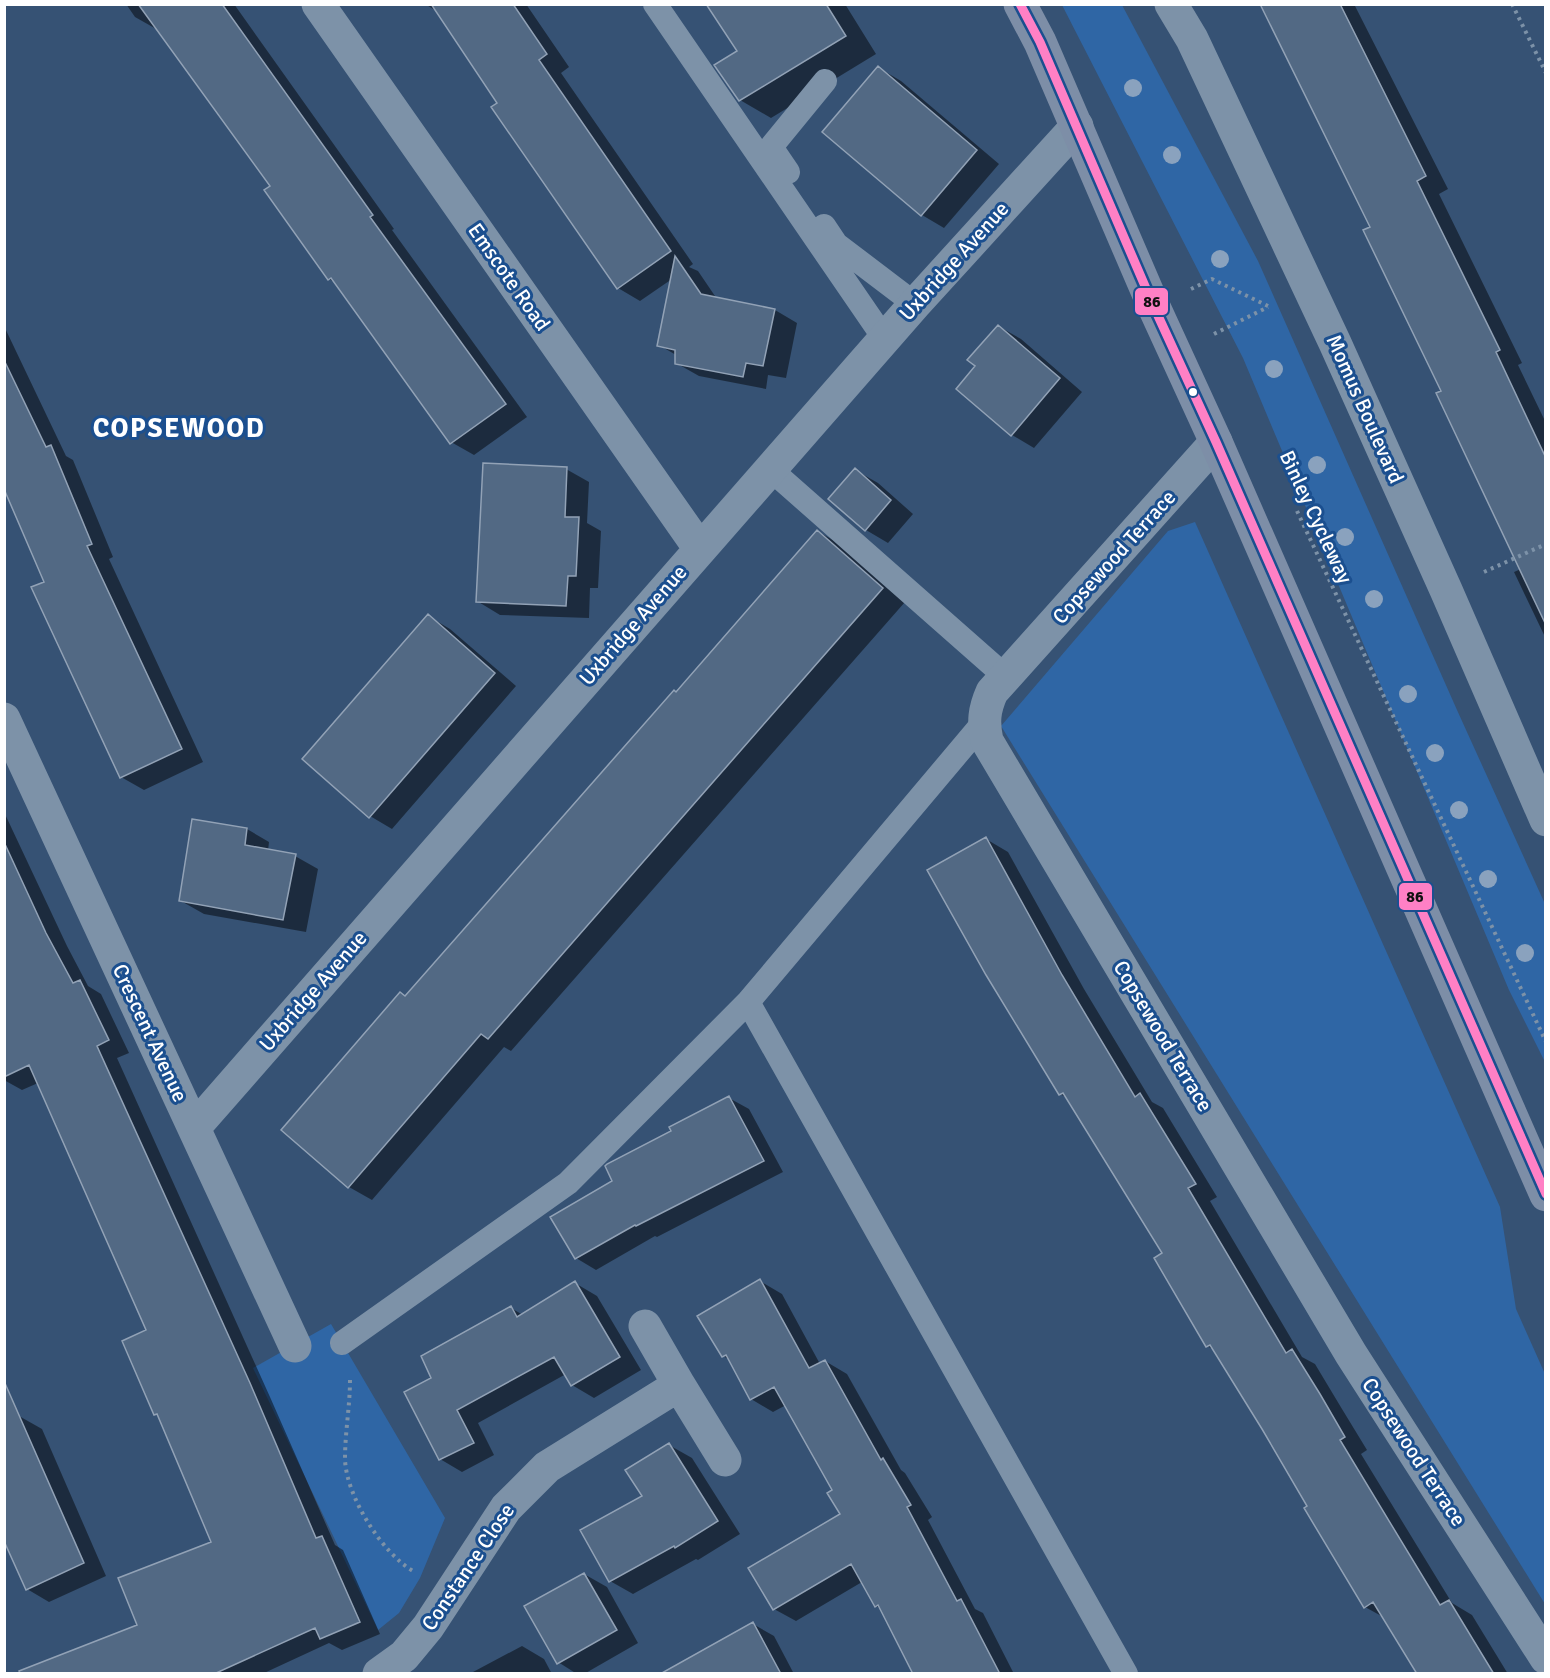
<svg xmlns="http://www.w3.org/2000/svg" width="1550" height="1678" viewBox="0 0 1550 1678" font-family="Signika,sans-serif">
<rect width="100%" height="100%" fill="#365274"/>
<!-- green -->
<path fill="#2f66a5" d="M 1062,5 L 1122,5 L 1258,261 L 1457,710 L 1545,904 L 1545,1062 L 1509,990 L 1243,358 Z
M 1195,522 L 1500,1207 L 1516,1309 L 1545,1374 L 1545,1604 L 1001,726 L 1168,531 Z
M 331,1324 L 445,1518 L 420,1578 L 399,1613 L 378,1630 L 253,1368 Z"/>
<!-- shadow -->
<path fill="#0007" d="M 126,4 L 234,4 L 394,229 L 392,230 L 527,417 L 474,455 L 451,442 L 336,283 L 329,279 L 272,186 L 158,30 L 135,17 Z
M 425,4 L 526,4 L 569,67 L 561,73 L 693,264 L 689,267 L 698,271 L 717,299 L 775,310 L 797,323 L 786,378 L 768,375 L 766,389 L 699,376 L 676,363 L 676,355 L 659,345 L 672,279 L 640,301 L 618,288 L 499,104 L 438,12 Z
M 708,4 L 845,4 L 876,54 L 771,118 L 740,100 L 739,52 Z
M 1260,4 L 1354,4 L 1448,189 L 1439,194 L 1522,363 L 1518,365 L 1546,423 L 1546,639 L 1514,572 L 1521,569 L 1372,227 Z
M 879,68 L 901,81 L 999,164 L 944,228 L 922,215 Z
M 4,326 L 66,456 L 73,460 L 113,557 L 109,559 L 203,762 L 144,790 L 121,777 L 45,582 L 4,486 Z
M 998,326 L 1021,339 L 1082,392 L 1034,448 L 1012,435 L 977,366 Z
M 566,469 L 589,482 L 587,523 L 601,531 L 598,588 L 590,588 L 589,618 L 500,615 L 477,601 Z
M 855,470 L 878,483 L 913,514 L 888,543 L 866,530 Z
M 817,531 L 840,544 L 905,602 L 511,1051 L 504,1047 L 372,1200 L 349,1187 L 283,1130 L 406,997 L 677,693 Z
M 428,616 L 450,629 L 516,686 L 392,829 L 370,816 Z
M 4,812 L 67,946 L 88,986 L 101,994 L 129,1053 L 117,1058 L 270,1397 L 335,1545 L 343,1550 L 380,1634 L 342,1650 L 329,1643 L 262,1674 L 78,1674 L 139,1626 L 213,1543 L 160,1417 L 156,1414 L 148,1331 L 38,1083 L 22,1090 L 4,1080 Z
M 247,829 L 269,842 L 268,851 L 295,856 L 318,869 L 306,932 L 204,914 L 181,901 Z
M 986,839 L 1008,852 L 1084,989 L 1152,1102 L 1163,1108 L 1217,1197 L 1210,1201 L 1302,1357 L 1315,1364 L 1342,1409 L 1367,1450 L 1361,1454 L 1452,1603 L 1472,1615 L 1508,1674 L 1419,1674 L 1385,1618 L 1365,1607 L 1309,1506 L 1216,1351 L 1207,1346 L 1164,1254 L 1069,1099 L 1060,1094 Z
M 729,1098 L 749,1109 L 783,1172 L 657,1237 L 655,1236 L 596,1270 L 576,1258 L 614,1181 L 673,1131 Z
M 760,1281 L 782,1294 L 820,1364 L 825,1361 L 847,1374 L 901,1470 L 905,1473 L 932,1517 L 928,1520 L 975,1609 L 983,1613 L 1013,1672 L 1016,1674 L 915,1674 L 882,1609 L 876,1606 L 862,1582 L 796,1621 L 774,1609 L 842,1515 L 834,1490 L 786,1405 L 773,1412 L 751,1399 L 730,1360 L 723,1356 Z
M 575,1283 L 597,1296 L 641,1370 L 594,1398 L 572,1385 L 566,1374 L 478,1423 L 494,1455 L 462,1472 L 440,1459 L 433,1379 L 511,1308 L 523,1315 Z
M 19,1416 L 42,1429 L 106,1576 L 49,1602 L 27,1589 Z
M 669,1445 L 692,1458 L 740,1534 L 698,1560 L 696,1559 L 633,1594 L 610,1581 L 644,1496 Z
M 584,1574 L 607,1587 L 638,1643 L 584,1674 L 577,1674 L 558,1662 Z
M 753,1624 L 774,1636 L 794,1674 L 714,1674 Z
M 522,1646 L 544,1659 L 552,1674 L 474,1674 L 473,1672 Z"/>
<!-- building -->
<path fill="#526984" stroke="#92a2b6" stroke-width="1.5" d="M 138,4 L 222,4 L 373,215 L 370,217 L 506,404 L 450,444 L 331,278 L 328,280 L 264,190 L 270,186 Z
M 431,4 L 513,4 L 547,54 L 539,60 L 671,251 L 617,289 L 491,107 L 497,103 Z
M 706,4 L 826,4 L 846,36 L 739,101 L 714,65 L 737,51 Z
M 1260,4 L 1340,4 L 1426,176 L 1417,181 L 1500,350 L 1496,352 L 1545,456 L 1545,623 L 1436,393 L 1441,391 L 1363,230 L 1370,227 Z
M 878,66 L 977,150 L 921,216 L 822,132 Z
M 675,256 L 701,294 L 775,309 L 763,366 L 746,363 L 743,377 L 675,364 L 675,350 L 657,346 Z
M 998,325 L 1060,378 L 1011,436 L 956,389 L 975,366 L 967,360 Z
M 4,360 L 46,447 L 51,445 L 92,544 L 87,546 L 182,749 L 120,778 L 31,587 L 44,582 L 4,489 Z
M 483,463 L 567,467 L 565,517 L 579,517 L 576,576 L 568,576 L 566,606 L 476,602 Z
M 855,468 L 891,500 L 865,531 L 828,499 Z
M 817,530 L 883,588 L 488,1039 L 481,1034 L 348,1188 L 281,1130 L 400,992 L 405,996 L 674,690 L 676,692 Z
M 428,614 L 495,673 L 369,818 L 302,759 Z
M 192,819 L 247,828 L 245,845 L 296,854 L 283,920 L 179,901 Z
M 986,837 L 1062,975 L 1135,1097 L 1140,1093 L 1196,1184 L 1188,1188 L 1286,1353 L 1292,1349 L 1320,1394 L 1345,1437 L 1340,1440 L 1440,1605 L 1449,1600 L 1494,1674 L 1417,1674 L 1373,1602 L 1364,1608 L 1304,1508 L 1307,1506 L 1262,1429 L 1210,1345 L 1206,1347 L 1154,1258 L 1162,1253 L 1063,1093 L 1059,1095 L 986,975 L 927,870 Z
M 4,842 L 46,933 L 73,983 L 80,980 L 109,1040 L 97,1046 L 250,1383 L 316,1538 L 322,1536 L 360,1622 L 320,1639 L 315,1628 L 214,1674 L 20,1674 L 19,1671 L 137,1625 L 118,1578 L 211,1542 L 157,1414 L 154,1415 L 122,1341 L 146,1330 L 29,1065 L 4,1077 Z
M 729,1096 L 764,1161 L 636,1226 L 635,1225 L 575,1259 L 550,1217 L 612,1181 L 605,1166 L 607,1164 L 671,1131 L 669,1127 Z
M 760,1279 L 809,1368 L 825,1360 L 881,1460 L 883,1458 L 911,1505 L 907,1507 L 957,1601 L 961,1599 L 1000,1674 L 913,1674 L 878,1605 L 875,1607 L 851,1564 L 773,1610 L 748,1568 L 840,1514 L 827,1493 L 832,1490 L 774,1387 L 750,1400 L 726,1355 L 722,1357 L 697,1316 Z
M 575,1281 L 620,1357 L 571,1386 L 554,1357 L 457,1410 L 474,1443 L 439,1460 L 404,1392 L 431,1378 L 421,1356 L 511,1306 L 517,1317 Z
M 4,1381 L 84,1563 L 26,1590 L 4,1541 Z
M 669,1443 L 718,1521 L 675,1548 L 674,1546 L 609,1582 L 580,1530 L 642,1496 L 625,1470 Z
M 584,1573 L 617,1630 L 557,1664 L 524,1606 Z
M 753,1622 L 781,1674 L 660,1674 Z"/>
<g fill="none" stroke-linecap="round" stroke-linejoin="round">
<!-- path -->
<path stroke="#7d92a8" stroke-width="4" stroke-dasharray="3 4.5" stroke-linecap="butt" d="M 1512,4 L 1546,73
M 1191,289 L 1212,279 L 1268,306
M 1214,334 L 1268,307
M 1297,511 L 1546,1042
M 1484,572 L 1546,544
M 350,1380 C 350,1406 345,1432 345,1459 C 346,1496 382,1553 413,1571"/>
<!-- service -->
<path stroke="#7d92a8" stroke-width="24" d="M 655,4 L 884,338
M 788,172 L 771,147 L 825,81
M 824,226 L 836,244 L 915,304
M 770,469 L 1006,677
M 983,723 L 748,1002 L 1126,1674
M 342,1343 L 568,1183 L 748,1002"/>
<!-- minor -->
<path stroke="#7d92a8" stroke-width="33" d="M 318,4 L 700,549
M 1171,4 L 1192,39 L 1335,343 L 1446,590 L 1546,820
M 1216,442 L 992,692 C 984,710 983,722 987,741 L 1351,1354 L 1546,1658
M 4,719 L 295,1346
M 194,1128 L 915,304 L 1077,126
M 679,1385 L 725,1460
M 379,1674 L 404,1656 L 428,1627 L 506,1508 L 547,1467 L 679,1385 L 645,1326"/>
<!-- primary -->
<path stroke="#7d8ea7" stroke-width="33" d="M 1020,4 L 1040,42 L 1154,307 L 1216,442 L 1546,1195"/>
<!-- bus-1 casing -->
<g stroke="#1b4f8f" stroke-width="14">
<path id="bus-1" d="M 1020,4 L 1040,42 L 1154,307 L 1216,442 L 1546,1194"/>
</g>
<!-- bus-1 -->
<use href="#bus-1" stroke="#ff80c5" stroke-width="9"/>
</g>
<!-- trees -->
<g fill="#8aa2be">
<circle cx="1133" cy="88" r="9"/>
<circle cx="1172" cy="155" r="9"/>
<circle cx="1220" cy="259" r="9"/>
<circle cx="1274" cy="369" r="9"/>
<circle cx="1317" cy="465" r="9"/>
<circle cx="1345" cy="537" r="9"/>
<circle cx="1374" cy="599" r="9"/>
<circle cx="1408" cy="694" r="9"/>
<circle cx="1435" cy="753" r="9"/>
<circle cx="1459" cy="810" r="9"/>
<circle cx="1488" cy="879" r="9"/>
<circle cx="1525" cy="953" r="9"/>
</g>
<!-- markers -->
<circle fill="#fff" stroke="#1b4f8f" stroke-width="2" cx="1193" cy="392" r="5"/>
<g text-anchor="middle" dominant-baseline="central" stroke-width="6" stroke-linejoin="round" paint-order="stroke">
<!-- street labels -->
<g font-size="21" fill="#fff" stroke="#1b4f8f">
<text transform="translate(954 261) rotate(-48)">Uxbridge Avenue</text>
<text transform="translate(509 277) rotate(55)">Emscote Road</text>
<text transform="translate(1365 409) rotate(66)">Momus Boulevard</text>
<text transform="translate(1316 517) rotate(65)">Binley Cycleway</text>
<text transform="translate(1114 557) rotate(-48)">Copsewood Terrace</text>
<text transform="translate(633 625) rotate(-49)">Uxbridge Avenue</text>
<text transform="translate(313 991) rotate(-49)">Uxbridge Avenue</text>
<text transform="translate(150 1033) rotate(65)">Crescent Avenue</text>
<text transform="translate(1163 1036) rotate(59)">Copsewood Terrace</text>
<text transform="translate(1414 1452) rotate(57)">Copsewood Terrace</text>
<text transform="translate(468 1567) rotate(-56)">Constance Close</text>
</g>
<!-- district labels -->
<g font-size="27" font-weight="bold" letter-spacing="1.5" fill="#fff" stroke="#1b4f8f">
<text x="179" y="428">COPSEWOOD</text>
</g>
</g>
<g stroke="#1b4f8f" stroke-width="2">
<rect x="1134" y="287" width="35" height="29" rx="6" fill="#ff80c5"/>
<rect x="1398" y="882" width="35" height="29" rx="6" fill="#ff80c5"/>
</g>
<g font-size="16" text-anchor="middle" font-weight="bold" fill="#111">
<text x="1152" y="307">86</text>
<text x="1415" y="902">86</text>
</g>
<!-- border -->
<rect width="1550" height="1678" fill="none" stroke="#ffffff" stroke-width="12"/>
</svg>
